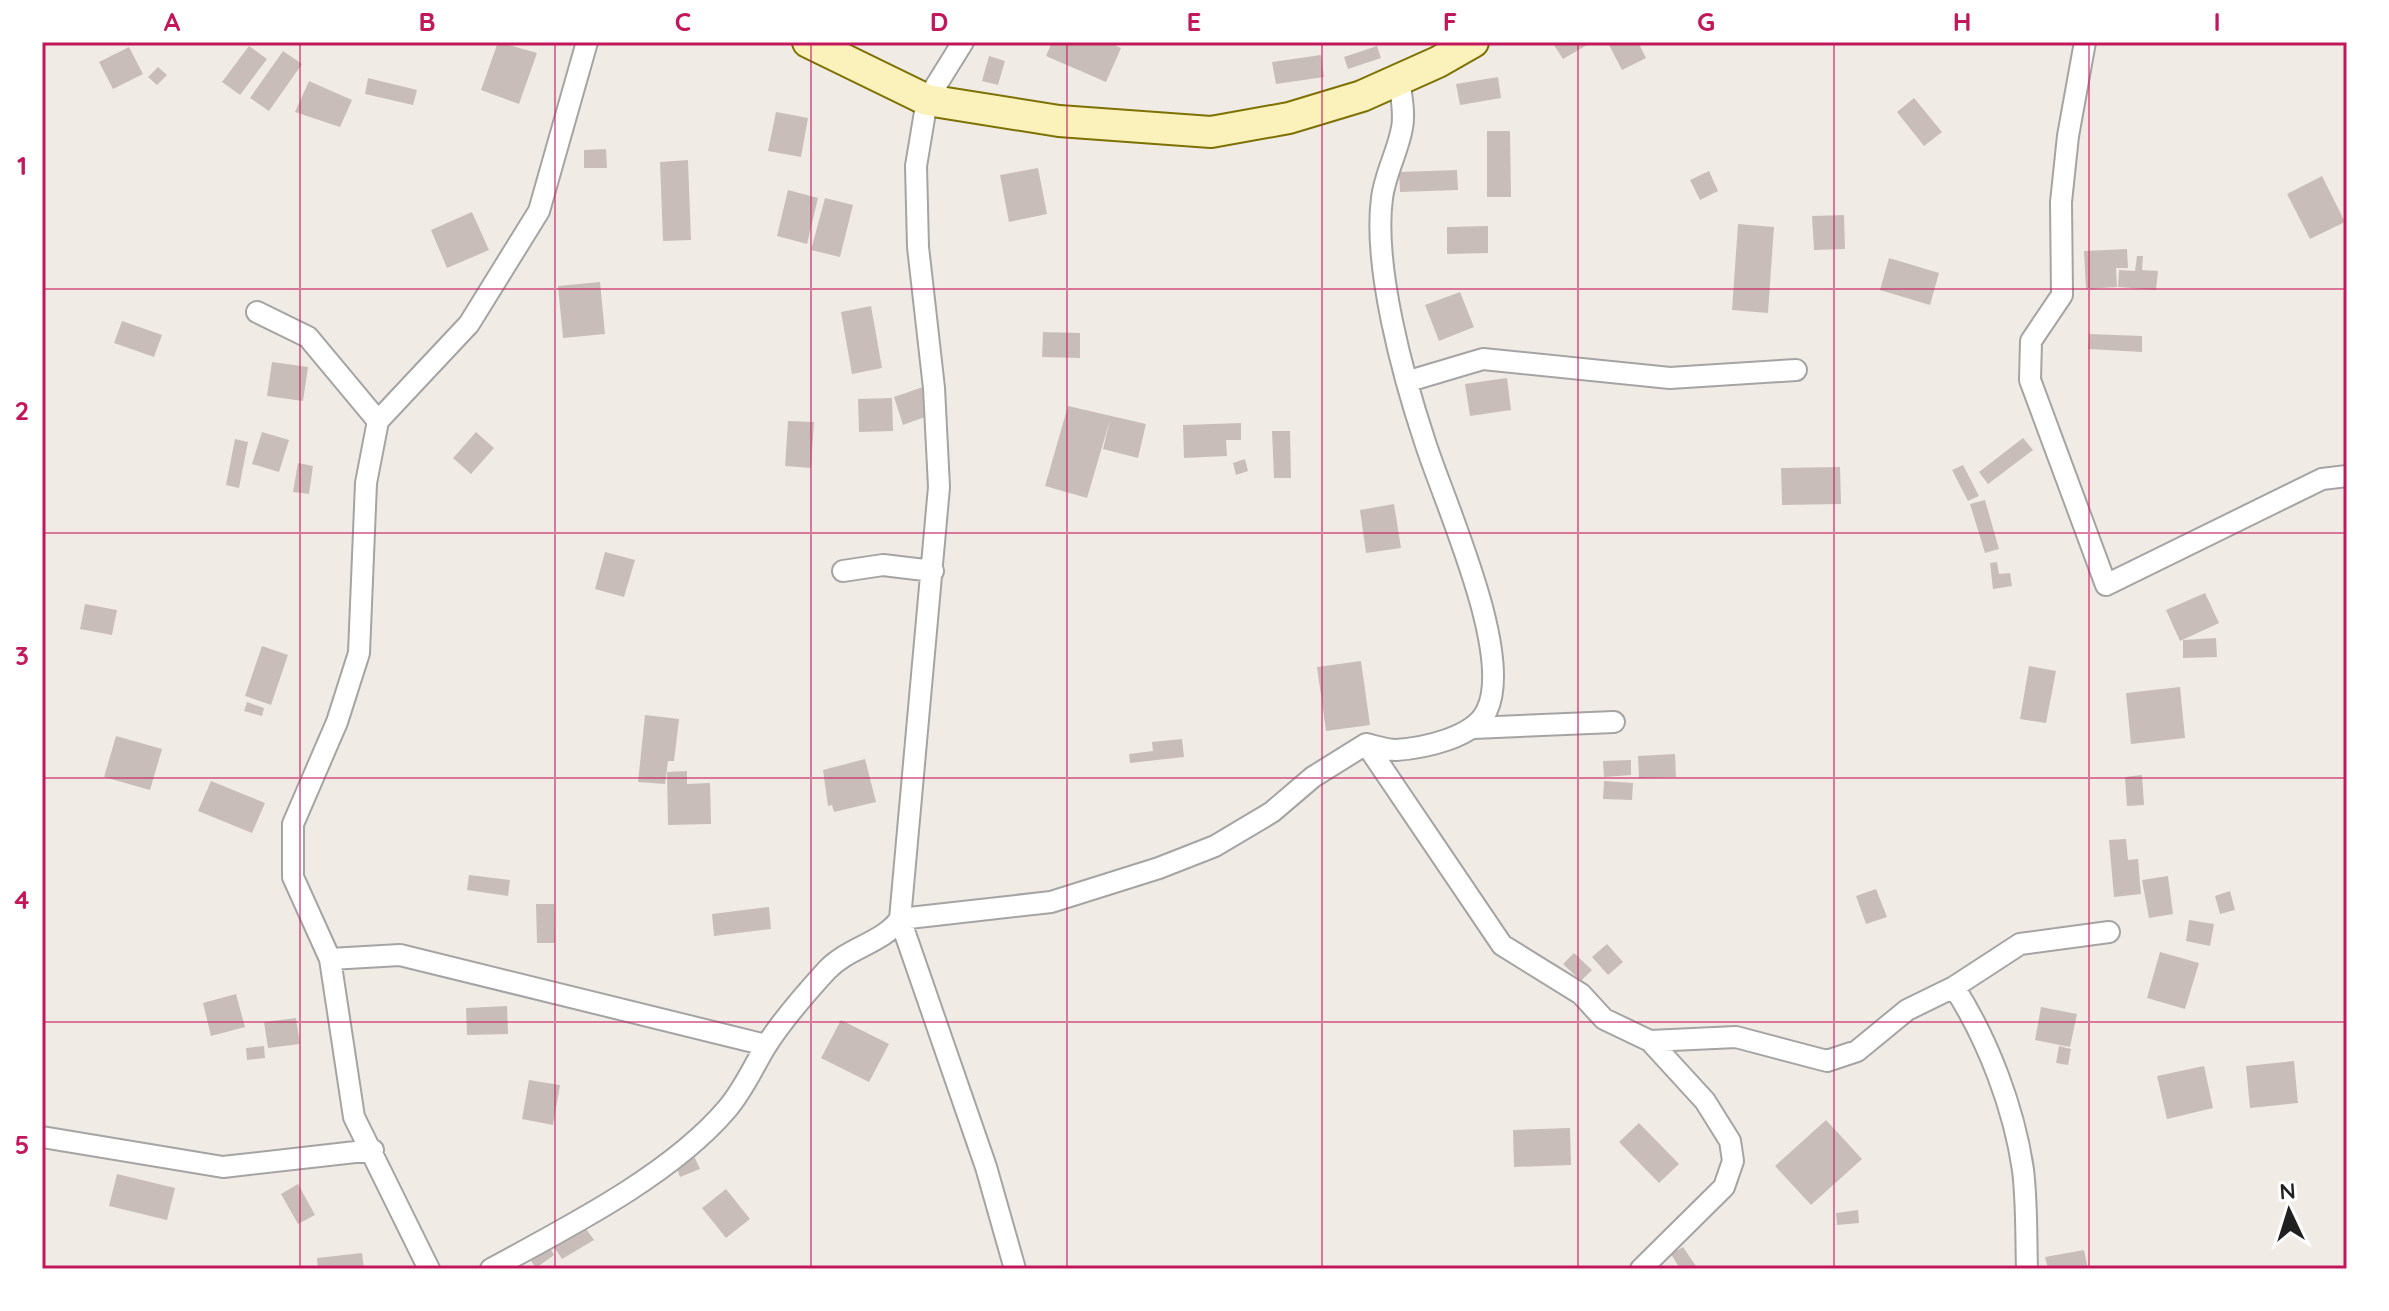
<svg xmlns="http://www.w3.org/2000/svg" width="2389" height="1311" viewBox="0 0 2389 1311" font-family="Quicksand,sans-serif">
<rect width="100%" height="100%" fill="#f1ebe6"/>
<!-- building -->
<path fill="#c9bdb9" d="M 498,42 L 537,53 L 519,104 L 481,90 Z
M 1052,42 L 1107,42 L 1121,48 L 1106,82 L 1046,56 Z
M 1552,42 L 1592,42 L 1563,59 Z
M 1638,42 L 1646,58 L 1622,70 L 1608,43 Z
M 249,46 L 267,59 L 240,95 L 222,82 Z
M 1377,46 L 1381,58 L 1348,69 L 1344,57 Z
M 129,47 L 143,74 L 113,89 L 99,62 Z
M 283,51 L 302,64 L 269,111 L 250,98 Z
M 1321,55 L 1324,77 L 1276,84 L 1272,62 Z
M 989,56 L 1005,61 L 998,85 L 982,81 Z
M 158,67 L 167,75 L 157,85 L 148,77 Z
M 1498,77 L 1501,98 L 1460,105 L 1456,84 Z
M 368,78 L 417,90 L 413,105 L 365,94 Z
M 309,81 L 352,100 L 340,127 L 295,112 Z
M 1914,98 L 1942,132 L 1924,146 L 1897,112 Z
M 776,112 L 808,118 L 801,157 L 768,151 Z
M 1487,131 L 1510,131 L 1511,197 L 1487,197 Z
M 606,149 L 607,168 L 584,168 L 584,150 Z
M 688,160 L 691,240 L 663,241 L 660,162 Z
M 1038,168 L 1047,214 L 1009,222 L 1000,175 Z
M 1457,170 L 1458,190 L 1400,192 L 1399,172 Z
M 1709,171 L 1718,191 L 1700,200 L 1690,180 Z
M 2322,176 L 2345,222 L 2310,239 L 2287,194 Z
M 788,190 L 818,198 L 807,244 L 777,236 Z
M 825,198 L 853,205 L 840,257 L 811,250 Z
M 472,212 L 489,250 L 447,268 L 431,230 Z
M 1844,215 L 1845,249 L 1814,250 L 1812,216 Z
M 1738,224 L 1774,227 L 1768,313 L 1732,310 Z
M 1488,226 L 1488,253 L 1447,254 L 1447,227 Z
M 2127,249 L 2128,268 L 2116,268 L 2117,287 L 2086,289 L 2084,251 Z
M 2137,256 L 2143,256 L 2142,270 L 2158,271 L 2156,290 L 2118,287 L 2119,270 L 2135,271 Z
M 1889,258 L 1939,273 L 1930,305 L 1880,290 Z
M 600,282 L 605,334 L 563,338 L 558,286 Z
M 1460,292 L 1474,327 L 1439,341 L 1425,305 Z
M 871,306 L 882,368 L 852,374 L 841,312 Z
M 122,321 L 162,335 L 154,357 L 114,343 Z
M 1043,332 L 1080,333 L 1080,358 L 1042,357 Z
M 2089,334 L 2142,336 L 2142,352 L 2088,349 Z
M 272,362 L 308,367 L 303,401 L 267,396 Z
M 1507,378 L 1511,410 L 1470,416 L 1465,384 Z
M 923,387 L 933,414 L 903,425 L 894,397 Z
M 892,398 L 893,431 L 859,432 L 858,399 Z
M 1068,406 L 1146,424 L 1138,458 L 1103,449 L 1110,420 L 1087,498 L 1045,486 Z
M 788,421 L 814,422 L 811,468 L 785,466 Z
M 1241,423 L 1241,440 L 1226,440 L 1227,456 L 1184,458 L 1183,425 Z
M 1272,431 L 1290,431 L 1291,478 L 1274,478 Z
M 262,432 L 289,440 L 279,472 L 252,464 Z
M 476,432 L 494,448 L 471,474 L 453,458 Z
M 2023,438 L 2033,450 L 1988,484 L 1979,472 Z
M 235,439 L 248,442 L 239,488 L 226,485 Z
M 1245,459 L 1248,471 L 1236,475 L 1233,463 Z
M 298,463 L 313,466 L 309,494 L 293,492 Z
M 1963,465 L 1979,496 L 1968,501 L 1952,470 Z
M 1840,467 L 1841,504 L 1782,505 L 1781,468 Z
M 1985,500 L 1999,549 L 1985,553 L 1970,504 Z
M 1394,504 L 1401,548 L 1366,553 L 1360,510 Z
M 605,552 L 635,560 L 624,597 L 595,589 Z
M 1997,562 L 1999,574 L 2010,573 L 2012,586 L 1993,589 L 1990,563 Z
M 2205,593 L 2219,623 L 2180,641 L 2166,610 Z
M 85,604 L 117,610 L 112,635 L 80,629 Z
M 2216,638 L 2217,657 L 2183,658 L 2183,640 Z
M 262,646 L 288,655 L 271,705 L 245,696 Z
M 1361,661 L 1370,725 L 1326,731 L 1317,667 Z
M 2029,666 L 2056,671 L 2046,723 L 2020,719 Z
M 2180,687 L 2185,738 L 2131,744 L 2126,693 Z
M 247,702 L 264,708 L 262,716 L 244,711 Z
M 645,715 L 679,719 L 674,761 L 668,761 L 665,784 L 638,782 Z
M 116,736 L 162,749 L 150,790 L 104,777 Z
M 1182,739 L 1184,757 L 1130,763 L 1129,754 L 1153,751 L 1152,742 Z
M 1675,754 L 1676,777 L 1639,778 L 1638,756 Z
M 865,759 L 876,802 L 834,812 L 832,805 L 828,806 L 823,770 Z
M 1631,760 L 1631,775 L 1604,777 L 1603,761 Z
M 687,771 L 687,784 L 710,783 L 711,824 L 668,825 L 667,772 Z
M 2142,775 L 2144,805 L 2127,806 L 2125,777 Z
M 211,781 L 265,803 L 252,833 L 198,811 Z
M 1604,781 L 1633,783 L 1632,800 L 1603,799 Z
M 2126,839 L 2128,860 L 2138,859 L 2141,894 L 2114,897 L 2109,840 Z
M 469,875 L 510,880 L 508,896 L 467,890 Z
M 2168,876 L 2173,914 L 2149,918 L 2142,880 Z
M 1876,889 L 1887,917 L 1866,924 L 1856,896 Z
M 2230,891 L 2235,910 L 2220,914 L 2215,896 Z
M 536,904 L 554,904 L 555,943 L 537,943 Z
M 769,907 L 771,929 L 714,936 L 712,914 Z
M 2189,920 L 2214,924 L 2210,946 L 2186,941 Z
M 1607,944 L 1623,962 L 1608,975 L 1592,957 Z
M 2160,952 L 2199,963 L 2185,1009 L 2147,998 Z
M 1574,953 L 1592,970 L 1581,981 L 1563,964 Z
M 236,994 L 245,1027 L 211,1036 L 203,1003 Z
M 507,1006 L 508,1034 L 467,1035 L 466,1008 Z
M 2041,1007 L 2077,1014 L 2070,1047 L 2035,1040 Z
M 296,1018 L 300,1044 L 268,1048 L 264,1022 Z
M 841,1020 L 889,1044 L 869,1082 L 821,1058 Z
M 264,1046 L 265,1058 L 247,1060 L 246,1048 Z
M 2059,1046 L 2071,1049 L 2068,1065 L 2056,1063 Z
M 2294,1061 L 2298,1103 L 2250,1108 L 2246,1066 Z
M 2204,1066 L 2213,1108 L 2167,1119 L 2157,1076 Z
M 529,1080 L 560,1085 L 553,1125 L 522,1119 Z
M 1826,1120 L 1862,1159 L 1811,1205 L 1775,1166 Z
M 1639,1123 L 1679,1164 L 1659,1183 L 1619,1142 Z
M 1570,1128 L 1571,1165 L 1514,1167 L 1513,1130 Z
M 694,1156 L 700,1169 L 680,1177 L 675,1163 Z
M 117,1174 L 175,1188 L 167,1220 L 109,1206 Z
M 298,1184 L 315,1215 L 298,1224 L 281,1194 Z
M 726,1189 L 750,1219 L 726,1238 L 702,1208 Z
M 1858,1210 L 1859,1223 L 1837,1225 L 1836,1213 Z
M 584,1226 L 594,1240 L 562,1259 L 553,1245 Z
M 1683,1247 L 1698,1269 L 1680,1269 L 1671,1254 Z
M 550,1248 L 554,1255 L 536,1268 L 531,1261 Z
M 2084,1250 L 2088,1269 L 2048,1269 L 2045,1257 Z
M 362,1253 L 364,1269 L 318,1269 L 317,1258 Z"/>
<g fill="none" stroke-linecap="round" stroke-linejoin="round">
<!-- street casing -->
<g stroke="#a4a4a4" stroke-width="24">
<path id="street" d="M 963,42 L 927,100 L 916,166 L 918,247 L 934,388 L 939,487 L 900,919 L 986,1167 L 1015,1269
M 2085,42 L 2068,136 L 2061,202 L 2062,295 L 2031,341 L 2030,380 L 2106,585 L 2322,479 L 2347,476
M 257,312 L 308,337 L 378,421
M 1409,381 L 1483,359 L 1670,378 L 1796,370
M 843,571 L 883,565 L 933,571
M 1473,728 L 1614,722
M 1366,744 L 1502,945 L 1581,994 L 1604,1019 L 1650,1041 L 1705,1101 L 1730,1141 L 1733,1161 L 1724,1187 L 1641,1269
M 330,959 L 400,955 L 766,1045
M 1954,987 C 1988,1040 2014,1108 2023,1170 C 2027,1203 2026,1237 2027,1269
M 1650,1041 L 1736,1037 L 1827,1061 L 1857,1051 L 1907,1010 L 1954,987 L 2020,944 L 2109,932
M 42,1137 L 223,1167 L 373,1150
M 429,1269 L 354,1117 L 330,959 L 293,877 L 293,824 L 337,722 L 359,653 L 366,483 L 378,421 L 469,324 L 539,211 L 587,42
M 491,1269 C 568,1227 671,1175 727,1109 C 744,1089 753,1067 766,1046 C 782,1020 806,993 827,970 C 849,947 883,943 900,919 L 1051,902 L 1159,868 L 1215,846 L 1272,812 L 1313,777 L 1366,744 C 1375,746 1386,750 1396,750 C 1423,748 1475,738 1487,710 C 1514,653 1444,502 1425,442 C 1403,376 1373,266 1382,198 C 1385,174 1398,151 1402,128 C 1405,113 1401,94 1399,79"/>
</g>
<!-- secondary casing -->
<g stroke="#7c7102" stroke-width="34">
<path id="secondary" d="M 808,42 L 927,100 L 1059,121 L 1211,132 L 1289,118 L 1362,96 L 1438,62 L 1473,42"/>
</g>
<!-- street -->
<use href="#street" stroke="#fff" stroke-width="20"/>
<!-- secondary -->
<use href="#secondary" stroke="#fbf1ba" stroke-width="30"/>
</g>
<!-- grid -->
<path fill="none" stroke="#c2185b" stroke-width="2" stroke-opacity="0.55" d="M 300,42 L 300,1269M 555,42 L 555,1269M 811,42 L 811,1269M 1067,42 L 1067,1269M 1322,42 L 1322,1269M 1578,42 L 1578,1269M 1834,42 L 1834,1269M 2089,42 L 2089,1269M 42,289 L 2347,289M 42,533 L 2347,533M 42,778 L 2347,778M 42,1022 L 2347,1022"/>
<!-- border -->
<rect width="2389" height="1311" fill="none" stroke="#ffffff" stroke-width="88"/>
<!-- north arrow -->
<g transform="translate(2289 1211) rotate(356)" stroke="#ffffff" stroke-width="6" paint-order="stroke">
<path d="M0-6L14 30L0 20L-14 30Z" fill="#202020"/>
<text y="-12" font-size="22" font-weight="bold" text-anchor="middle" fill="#202020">N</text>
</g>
<rect x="44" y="44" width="2301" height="1223" fill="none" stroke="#c2185b" stroke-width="3"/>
<g font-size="26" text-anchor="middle" font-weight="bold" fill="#c2185b">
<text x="172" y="31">A</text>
<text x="427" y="31">B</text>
<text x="683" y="31">C</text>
<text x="939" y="31">D</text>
<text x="1194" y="31">E</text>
<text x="1450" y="31">F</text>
<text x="1706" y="31">G</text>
<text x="1962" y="31">H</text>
<text x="2217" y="31">I</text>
<text x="22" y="175">1</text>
<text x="22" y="420">2</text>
<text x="22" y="665">3</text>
<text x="22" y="909">4</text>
<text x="22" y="1154">5</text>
</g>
</svg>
